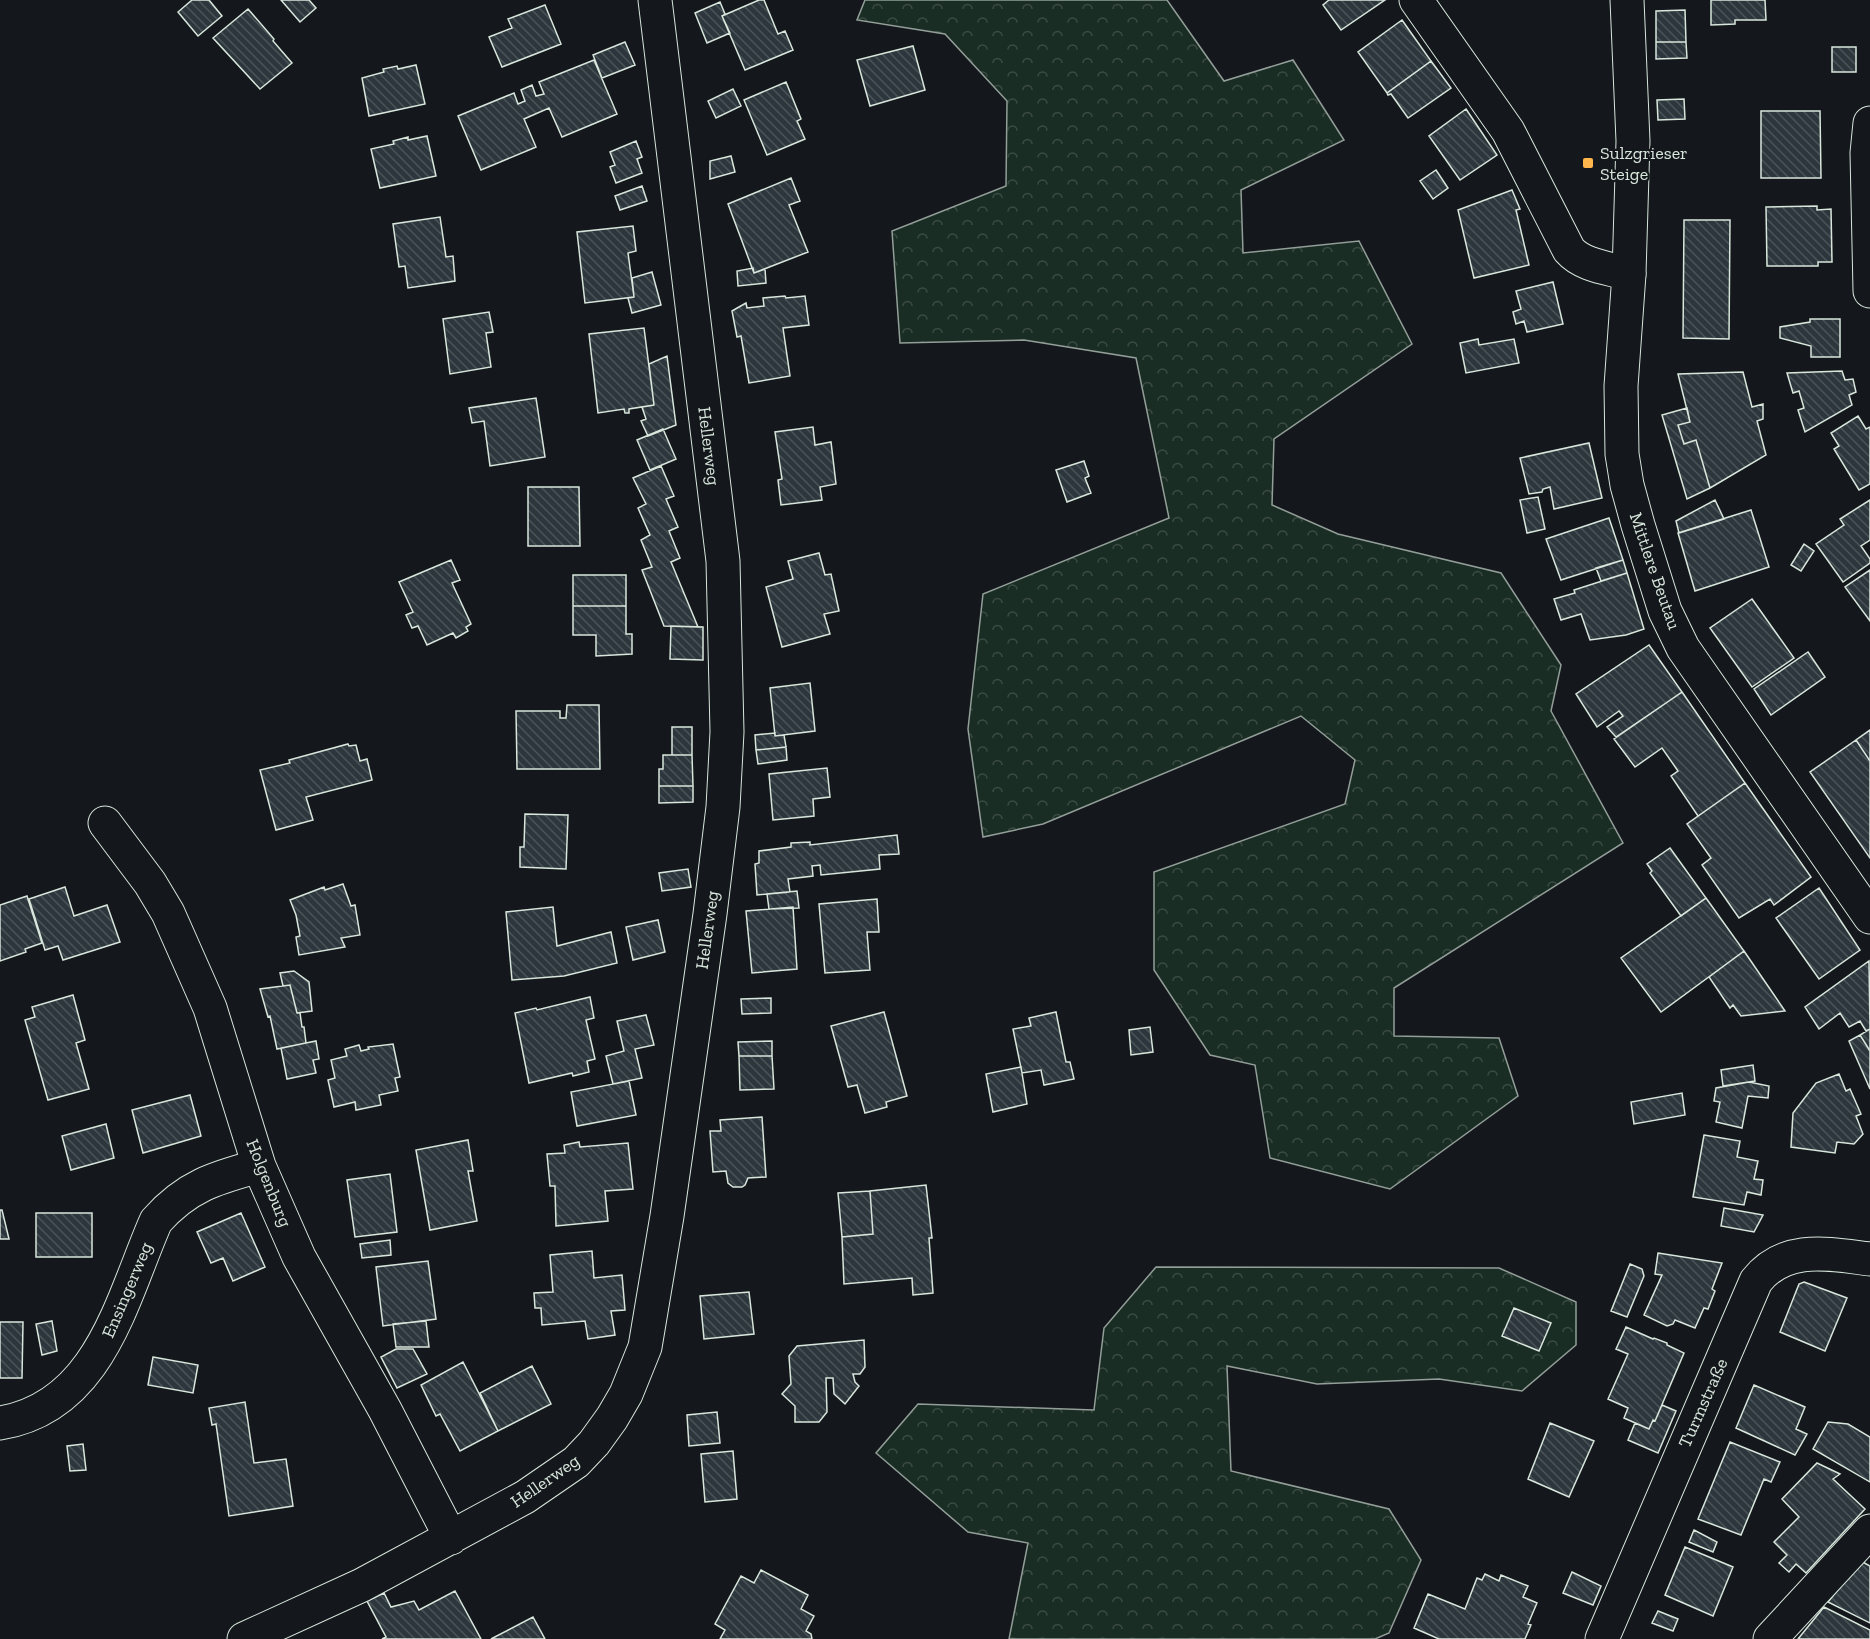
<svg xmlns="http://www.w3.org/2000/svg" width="1870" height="1639" viewBox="0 0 1870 1639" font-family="'Zilla Slab',serif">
<defs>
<pattern id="forest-crowns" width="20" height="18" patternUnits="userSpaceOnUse" patternTransform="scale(1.5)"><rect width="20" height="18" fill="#1a2d24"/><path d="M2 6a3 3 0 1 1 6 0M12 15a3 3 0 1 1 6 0" fill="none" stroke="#3b4b43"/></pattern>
<pattern id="building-back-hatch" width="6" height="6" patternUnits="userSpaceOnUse" patternTransform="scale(1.5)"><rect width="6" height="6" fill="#2c363c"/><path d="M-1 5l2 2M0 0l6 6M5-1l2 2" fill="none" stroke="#4a5358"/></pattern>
</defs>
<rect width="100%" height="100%" fill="#14181c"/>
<!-- forest -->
<path fill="url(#forest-crowns)" stroke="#939e99" stroke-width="1.5" d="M 865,0 L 1167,0 L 1224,81 L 1293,60 L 1344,140 L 1241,190 L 1243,253 L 1359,241 L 1412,344 L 1274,439 L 1272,505 L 1338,534 L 1501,573 L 1561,665 L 1551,711 L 1623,843 L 1394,988 L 1394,1036 L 1499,1038 L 1518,1096 L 1390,1189 L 1270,1158 L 1255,1065 L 1210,1055 L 1154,970 L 1154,872 L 1345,804 L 1355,760 L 1301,716 L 1043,824 L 983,837 L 968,729 L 983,594 L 1169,518 L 1136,358 L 1024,340 L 900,343 L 892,231 L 1006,186 L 1007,101 L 945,34 L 857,20 Z
M 1156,1267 L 1499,1268 L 1576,1302 L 1576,1345 L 1522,1391 L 1439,1379 L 1317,1384 L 1227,1366 L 1231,1471 L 1389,1509 L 1421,1560 L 1389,1633 L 1375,1639 L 1009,1639 L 1028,1543 L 968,1532 L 876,1453 L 918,1404 L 1094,1410 L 1104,1328 Z"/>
<!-- building -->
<path fill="url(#building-back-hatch)" stroke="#d8e6dc" stroke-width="1.5" d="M 192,0 L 209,0 L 222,16 L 198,36 L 178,12 Z
M 281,0 L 309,0 L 316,8 L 300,22 Z
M 759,0 L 764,0 L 778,34 L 785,31 L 793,50 L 745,70 L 722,16 Z
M 1329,0 L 1385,0 L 1341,30 L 1323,5 Z
M 1711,0 L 1765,0 L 1766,20 L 1735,20 L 1735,24 L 1711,25 Z
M 720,2 L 725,14 L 722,16 L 730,33 L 707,43 L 695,13 Z
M 545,5 L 561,44 L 502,67 L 489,37 L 512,28 L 508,19 Z
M 248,9 L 274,39 L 273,41 L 292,63 L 260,89 L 213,38 Z
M 1685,10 L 1686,42 L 1656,42 L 1656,11 Z
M 1402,20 L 1431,61 L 1387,93 L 1358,52 Z
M 625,42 L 635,65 L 602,78 L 593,55 Z
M 1656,42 L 1686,42 L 1687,58 L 1656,59 Z
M 913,46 L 925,90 L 870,106 L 857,60 Z
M 1832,47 L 1856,47 L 1856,72 L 1832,72 Z
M 594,60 L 617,114 L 562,137 L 549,108 L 524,119 L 536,147 L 481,170 L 458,116 L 514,93 L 518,104 L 525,101 L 521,90 L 532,85 L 536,96 L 544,94 L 539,82 Z
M 1431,61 L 1451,88 L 1408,118 L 1391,94 L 1388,95 L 1387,93 Z
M 416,65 L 425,104 L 369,116 L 362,78 L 384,72 L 383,69 L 397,66 L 398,69 Z
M 786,82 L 801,119 L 797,121 L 805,139 L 767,155 L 744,100 Z
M 733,89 L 741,106 L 716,118 L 708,101 Z
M 1684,99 L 1685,119 L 1658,120 L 1657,100 Z
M 1466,109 L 1497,155 L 1460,180 L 1429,136 Z
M 1761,111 L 1820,111 L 1821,178 L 1761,178 Z
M 427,136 L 436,176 L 380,188 L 371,149 L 394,144 L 393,141 L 408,137 L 408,140 Z
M 636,141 L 642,157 L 637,159 L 642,173 L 616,183 L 610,167 L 615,165 L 610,152 Z
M 731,156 L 735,172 L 710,179 L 710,161 Z
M 1436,170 L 1448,188 L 1433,199 L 1420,181 Z
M 791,178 L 800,201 L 789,205 L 808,252 L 754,273 L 728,204 Z
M 642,186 L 647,201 L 620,210 L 615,196 Z
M 1512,190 L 1520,209 L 1516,210 L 1529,265 L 1474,278 L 1458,210 Z
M 1817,206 L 1817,210 L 1831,209 L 1832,262 L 1818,262 L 1818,266 L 1767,266 L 1766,207 Z
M 440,217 L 446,257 L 453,256 L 455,281 L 408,288 L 405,266 L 399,267 L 393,224 Z
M 1684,220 L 1730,220 L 1729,339 L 1683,338 Z
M 633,226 L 636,251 L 628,253 L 634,297 L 585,303 L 577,232 Z
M 753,268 L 754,273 L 765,269 L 766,283 L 738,286 L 737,271 Z
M 652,272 L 661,305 L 632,313 L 628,298 L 634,297 L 632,278 Z
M 1553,282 L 1563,324 L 1527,332 L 1524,321 L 1516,324 L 1513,312 L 1521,309 L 1516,291 Z
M 785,296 L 786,298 L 805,296 L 809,325 L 783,328 L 790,376 L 749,383 L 741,336 L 737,337 L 732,311 L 746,303 L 747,308 L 764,306 L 763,298 Z
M 489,312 L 493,332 L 486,333 L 491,367 L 450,374 L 443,319 Z
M 1810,319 L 1840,319 L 1840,357 L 1811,357 L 1811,346 L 1780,338 L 1780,327 L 1810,322 Z
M 644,328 L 654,405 L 629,409 L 629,413 L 625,413 L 624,409 L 598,413 L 589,334 Z
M 1478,339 L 1479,345 L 1514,339 L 1519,363 L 1466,373 L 1460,343 Z
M 667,356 L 676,425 L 648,436 L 641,421 L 646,419 L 642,407 L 654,405 L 649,364 Z
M 1842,371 L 1845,380 L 1853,379 L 1856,392 L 1849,395 L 1852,405 L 1805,432 L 1798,410 L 1804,408 L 1799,391 L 1793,393 L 1787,373 Z
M 1743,372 L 1752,407 L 1763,404 L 1763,419 L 1757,421 L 1766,455 L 1710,488 L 1696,440 L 1684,444 L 1678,425 L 1690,422 L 1678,374 Z
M 536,398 L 545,457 L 490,466 L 484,421 L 472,423 L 469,408 Z
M 1687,408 L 1690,422 L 1678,425 L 1684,444 L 1696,440 L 1710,488 L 1687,499 L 1662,415 Z
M 1858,416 L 1866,429 L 1870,427 L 1870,484 L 1859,490 L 1834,449 L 1839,446 L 1831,433 Z
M 813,427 L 815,445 L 831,442 L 836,484 L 820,487 L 822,500 L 781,505 L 778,480 L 782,479 L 775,432 Z
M 663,429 L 676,459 L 650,470 L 637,440 Z
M 1589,443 L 1602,498 L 1554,509 L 1550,487 L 1543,489 L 1542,492 L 1529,494 L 1520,458 Z
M 1084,461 L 1089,476 L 1085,478 L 1091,493 L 1067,502 L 1056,470 Z
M 661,466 L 674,496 L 666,499 L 678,527 L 669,531 L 680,558 L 671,562 L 698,627 L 664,626 L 642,570 L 652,567 L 641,540 L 650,535 L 638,508 L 646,504 L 633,478 Z
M 528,487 L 579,487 L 580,546 L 528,546 Z
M 1538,497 L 1545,529 L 1527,533 L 1520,500 Z
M 1715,500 L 1724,519 L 1679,533 L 1676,521 Z
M 1870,500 L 1870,540 L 1861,546 L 1870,559 L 1870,563 L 1843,582 L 1816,544 L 1844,525 L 1840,519 Z
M 1751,510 L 1769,567 L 1695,591 L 1678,533 Z
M 1609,518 L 1623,560 L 1561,580 L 1546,539 Z
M 1804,544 L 1814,551 L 1801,571 L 1791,565 Z
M 819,553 L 825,575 L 831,574 L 839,611 L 824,614 L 830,634 L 782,647 L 766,587 L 793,579 L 788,561 Z
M 451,560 L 460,580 L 452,583 L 471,624 L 466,627 L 468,631 L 456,638 L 453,633 L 427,645 L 418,626 L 412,628 L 406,615 L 413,612 L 399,582 Z
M 1623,560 L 1627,573 L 1601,581 L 1596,568 Z
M 1870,570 L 1870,621 L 1845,587 Z
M 1627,573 L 1644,629 L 1626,635 L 1590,640 L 1581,614 L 1561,620 L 1554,599 L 1575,593 L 1574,590 Z
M 573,575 L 626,575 L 626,606 L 573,606 Z
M 1752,599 L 1794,658 L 1752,687 L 1710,628 Z
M 573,606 L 626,606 L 626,634 L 632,634 L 632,654 L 596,656 L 596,635 L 573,635 Z
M 671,626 L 703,627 L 703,660 L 670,659 Z
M 1649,645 L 1682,692 L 1616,737 L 1607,727 L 1623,716 L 1619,711 L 1597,727 L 1576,694 Z
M 1808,652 L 1825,677 L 1771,715 L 1754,689 Z
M 810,683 L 815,731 L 775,736 L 770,688 Z
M 1682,692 L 1745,783 L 1698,816 L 1671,776 L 1678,771 L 1662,748 L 1635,767 L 1614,739 Z
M 567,705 L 599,705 L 600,769 L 517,769 L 516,711 L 560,711 L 560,718 L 566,718 Z
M 672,727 L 692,727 L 692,755 L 672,755 Z
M 1870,730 L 1870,761 L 1856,740 Z
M 775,733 L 775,736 L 784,735 L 786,747 L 756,750 L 755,735 Z
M 1856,740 L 1870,761 L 1870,858 L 1810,772 Z
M 348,744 L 349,746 L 356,745 L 360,761 L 367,759 L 372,780 L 306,797 L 313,820 L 276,830 L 260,770 L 290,763 L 289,760 Z
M 786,747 L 787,760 L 758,764 L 756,750 Z
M 663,755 L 692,755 L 693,786 L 659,786 L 659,769 L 663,769 Z
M 827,768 L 830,797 L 813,799 L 814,816 L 773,820 L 769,774 Z
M 1745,783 L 1811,877 L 1774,905 L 1770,899 L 1739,918 L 1702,865 L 1711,858 L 1687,824 Z
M 659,786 L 693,786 L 693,802 L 659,803 Z
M 525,814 L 568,815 L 566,869 L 520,867 L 520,847 L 524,847 Z
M 897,835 L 899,854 L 879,855 L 880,869 L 821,875 L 820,865 L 812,866 L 813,876 L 788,879 L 790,892 L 757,895 L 755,864 L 759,863 L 759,851 L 791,847 L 791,843 L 810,842 L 810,845 Z
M 1670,848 L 1706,898 L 1681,916 L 1650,873 L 1652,871 L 1647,864 Z
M 688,869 L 691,887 L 662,891 L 659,873 Z
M 343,884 L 351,906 L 355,905 L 360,935 L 341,938 L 345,947 L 299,955 L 296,937 L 300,936 L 296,915 L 290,900 L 324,887 L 325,890 Z
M 65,887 L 74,916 L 107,905 L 120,942 L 63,960 L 58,946 L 45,950 L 29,899 Z
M 1819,888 L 1860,950 L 1819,979 L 1776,918 Z
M 797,891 L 799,908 L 769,909 L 767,894 Z
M 27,896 L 42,943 L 25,949 L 26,952 L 0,961 L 0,905 Z
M 1706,898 L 1744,951 L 1661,1012 L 1621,958 Z
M 877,899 L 879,932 L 867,932 L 870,970 L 825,973 L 819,904 Z
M 553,907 L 557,946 L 611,932 L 617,963 L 564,976 L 512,980 L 506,912 Z
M 793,907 L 797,969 L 752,973 L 746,911 Z
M 658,920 L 665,952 L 633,960 L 626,927 Z
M 1744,951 L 1785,1011 L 1741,1016 L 1733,1005 L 1730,1008 L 1709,977 Z
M 1869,961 L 1870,1029 L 1866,1031 L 1860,1021 L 1849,1027 L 1840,1013 L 1819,1029 L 1805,1007 Z
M 294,971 L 309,982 L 312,1011 L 297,1013 L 290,985 L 283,986 L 280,973 Z
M 290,985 L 297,1013 L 300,1013 L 302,1027 L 304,1027 L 306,1043 L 277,1049 L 270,1016 L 268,1017 L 260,989 Z
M 73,995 L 85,1040 L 76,1043 L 89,1089 L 48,1100 L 25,1020 L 35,1017 L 32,1007 Z
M 590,997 L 594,1018 L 586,1020 L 595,1059 L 587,1061 L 589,1072 L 573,1076 L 572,1073 L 529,1083 L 515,1013 L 536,1008 L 537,1010 Z
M 771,998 L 771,1013 L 742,1014 L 741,999 Z
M 884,1012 L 907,1096 L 886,1102 L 887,1107 L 865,1113 L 857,1085 L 848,1087 L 831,1026 Z
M 1056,1012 L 1066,1062 L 1070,1062 L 1074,1079 L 1044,1085 L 1041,1070 L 1022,1073 L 1013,1029 L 1031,1026 L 1029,1018 Z
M 646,1015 L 654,1045 L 635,1049 L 642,1078 L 613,1084 L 606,1056 L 624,1051 L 617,1021 Z
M 1150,1027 L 1153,1052 L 1131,1055 L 1129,1030 Z
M 1870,1029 L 1870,1051 L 1860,1035 Z
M 1860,1035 L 1870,1051 L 1870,1089 L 1849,1041 Z
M 316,1041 L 319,1059 L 313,1060 L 316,1073 L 287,1079 L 281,1048 Z
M 772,1041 L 772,1056 L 739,1056 L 738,1042 Z
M 393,1044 L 400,1077 L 395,1078 L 398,1091 L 379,1095 L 381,1105 L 356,1110 L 355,1102 L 334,1107 L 328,1080 L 335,1078 L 331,1060 L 347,1056 L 345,1049 L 359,1045 L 361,1051 L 369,1049 L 368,1047 Z
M 739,1056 L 772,1056 L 774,1089 L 740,1090 Z
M 1753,1065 L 1755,1081 L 1723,1086 L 1721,1070 Z
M 1021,1067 L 1027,1104 L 993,1112 L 986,1074 Z
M 1839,1074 L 1846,1091 L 1850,1089 L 1861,1114 L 1856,1116 L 1863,1134 L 1854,1144 L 1837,1142 L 1835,1153 L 1791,1147 L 1793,1113 L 1816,1083 Z
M 629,1081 L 636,1115 L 577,1126 L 571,1092 Z
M 1749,1082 L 1769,1086 L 1768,1098 L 1748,1096 L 1742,1128 L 1716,1122 L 1720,1102 L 1714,1101 L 1716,1088 Z
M 1682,1093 L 1685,1115 L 1634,1124 L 1631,1102 Z
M 190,1095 L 201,1136 L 143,1153 L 132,1110 Z
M 762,1117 L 766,1177 L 748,1178 L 745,1185 L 742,1187 L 733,1187 L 728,1183 L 726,1171 L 713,1172 L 710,1131 L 721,1131 L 720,1120 Z
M 106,1124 L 114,1158 L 71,1170 L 62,1136 Z
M 1704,1135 L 1740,1141 L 1737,1157 L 1758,1161 L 1754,1179 L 1763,1180 L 1761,1195 L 1747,1192 L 1744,1205 L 1693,1197 Z
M 468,1140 L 473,1171 L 468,1171 L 477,1221 L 430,1230 L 416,1150 Z
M 579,1142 L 580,1147 L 628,1143 L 633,1189 L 605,1191 L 608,1221 L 556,1226 L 555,1186 L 550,1186 L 547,1154 L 565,1153 L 564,1145 Z
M 390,1174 L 397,1232 L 355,1237 L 347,1180 Z
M 926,1185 L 932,1238 L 929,1238 L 933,1293 L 913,1295 L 912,1278 L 844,1284 L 842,1237 L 873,1234 L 870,1191 Z
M 870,1191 L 873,1234 L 842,1237 L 838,1193 Z
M 1724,1208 L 1763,1215 L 1754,1232 L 1721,1226 Z
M 0,1210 L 2,1210 L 9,1239 L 0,1239 Z
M 36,1213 L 92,1213 L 92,1257 L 36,1257 Z
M 241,1213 L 265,1267 L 233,1281 L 223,1258 L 211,1263 L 197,1232 Z
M 390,1240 L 391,1255 L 362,1258 L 360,1244 Z
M 592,1251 L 594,1278 L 622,1275 L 625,1310 L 611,1311 L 615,1335 L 588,1339 L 585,1321 L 542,1325 L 541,1308 L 535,1308 L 534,1293 L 553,1292 L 550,1255 Z
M 1658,1253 L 1722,1263 L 1712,1289 L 1715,1291 L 1708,1309 L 1704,1308 L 1695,1328 L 1675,1320 L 1673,1324 L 1667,1326 L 1644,1315 L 1662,1275 L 1655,1274 Z
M 428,1261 L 436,1319 L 383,1326 L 376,1267 Z
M 1630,1264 L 1642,1269 L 1644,1276 L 1627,1317 L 1611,1311 Z
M 1804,1282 L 1847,1298 L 1825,1351 L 1780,1332 L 1799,1284 Z
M 749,1292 L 754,1334 L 704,1339 L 700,1296 Z
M 1514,1308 L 1551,1323 L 1539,1351 L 1502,1336 Z
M 52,1321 L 57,1351 L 42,1355 L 36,1324 Z
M 426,1321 L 429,1347 L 396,1347 L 393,1324 Z
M 0,1322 L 23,1322 L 22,1378 L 0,1378 Z
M 1626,1327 L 1653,1339 L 1654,1338 L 1667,1343 L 1667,1345 L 1684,1353 L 1655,1421 L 1653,1420 L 1649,1429 L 1624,1418 L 1628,1408 L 1608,1399 L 1628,1354 L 1616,1349 Z
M 864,1340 L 865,1367 L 860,1374 L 853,1374 L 855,1382 L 859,1386 L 845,1404 L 834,1394 L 833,1378 L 826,1378 L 827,1412 L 819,1422 L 795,1422 L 795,1406 L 782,1394 L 791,1384 L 789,1356 L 797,1346 Z
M 396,1349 L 413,1349 L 427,1374 L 397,1388 L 381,1357 Z
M 153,1357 L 198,1365 L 193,1393 L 148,1385 Z
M 463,1362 L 498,1431 L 460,1451 L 440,1414 L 436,1416 L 421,1385 Z
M 532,1366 L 551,1404 L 498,1431 L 480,1393 Z
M 1754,1385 L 1805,1407 L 1796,1429 L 1807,1434 L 1795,1455 L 1736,1428 Z
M 245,1402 L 254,1463 L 286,1459 L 293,1506 L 229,1516 L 216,1424 L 212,1425 L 209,1408 Z
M 1662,1405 L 1676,1411 L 1658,1453 L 1628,1440 L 1635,1423 L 1649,1429 L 1653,1420 L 1655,1421 Z
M 717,1412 L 720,1443 L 689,1446 L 687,1415 Z
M 1828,1422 L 1848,1424 L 1870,1437 L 1870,1482 L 1813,1449 Z
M 1550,1423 L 1594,1441 L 1569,1497 L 1528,1479 Z
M 1730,1442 L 1780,1462 L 1771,1482 L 1764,1479 L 1741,1535 L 1698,1519 Z
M 83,1444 L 86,1470 L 70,1471 L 67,1446 Z
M 733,1451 L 737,1499 L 705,1502 L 701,1454 Z
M 1817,1463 L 1840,1474 L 1833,1479 L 1865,1509 L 1806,1573 L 1796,1564 L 1789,1572 L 1779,1563 L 1787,1555 L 1774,1542 L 1799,1517 L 1782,1499 Z
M 1694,1530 L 1717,1542 L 1713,1552 L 1689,1542 Z
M 1685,1547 L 1733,1567 L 1713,1616 L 1665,1595 Z
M 1861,1561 L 1870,1566 L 1870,1623 L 1828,1602 Z
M 761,1570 L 808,1595 L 801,1609 L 814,1616 L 806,1631 L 811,1634 L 812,1639 L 720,1639 L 725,1630 L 715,1624 L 741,1576 L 754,1583 Z
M 1572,1572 L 1601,1586 L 1593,1605 L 1563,1593 Z
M 1485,1574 L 1499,1581 L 1501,1575 L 1528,1586 L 1523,1597 L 1537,1603 L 1528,1624 L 1531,1625 L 1525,1639 L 1439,1639 L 1414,1628 L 1428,1594 L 1465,1609 L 1477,1578 L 1482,1580 Z
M 455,1591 L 481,1639 L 382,1639 L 386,1637 L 367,1601 L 384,1593 L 391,1607 L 414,1601 L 419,1610 Z
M 1824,1607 L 1870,1630 L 1870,1639 L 1798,1639 Z
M 1658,1611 L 1678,1619 L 1673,1631 L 1652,1623 Z
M 533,1617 L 545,1639 L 491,1639 Z"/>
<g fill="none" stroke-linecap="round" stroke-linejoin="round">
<!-- minor casing -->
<g stroke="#d8e6dc" stroke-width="35">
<path id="minor" d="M 1416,0 L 1508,131 L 1569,250 C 1583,266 1609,268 1629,274
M 1870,123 L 1867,153 L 1870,291
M 105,823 L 150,883 L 168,913 L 210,1008 L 259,1166 L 299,1257 L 385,1410 L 451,1538
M 0,1423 C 100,1407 122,1298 156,1221 C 187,1186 215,1178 259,1166
M 244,1639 L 362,1585 L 525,1497 L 576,1462 L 594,1443 L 612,1418 L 626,1394 L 645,1347 L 667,1216 L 710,914 L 723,807 L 727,732 L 723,561 L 655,0
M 1602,1639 L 1756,1281 C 1785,1244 1829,1254 1870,1259
M 1770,1639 L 1870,1531"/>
</g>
<!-- major casing -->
<g stroke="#d8e6dc" stroke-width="35">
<path id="major" d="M 1627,0 L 1633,141 L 1629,274 L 1621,386 L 1622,454 L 1627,485 L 1638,525 L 1665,611 L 1683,648 L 1870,917"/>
</g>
<!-- minor -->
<use href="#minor" stroke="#14181c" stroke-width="33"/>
<!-- major -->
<use href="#major" stroke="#14181c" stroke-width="33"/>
</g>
<!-- markers -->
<rect fill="#ffb74d" stroke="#14181c" stroke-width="2" x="1582" y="157" width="12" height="12" rx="3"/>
<g text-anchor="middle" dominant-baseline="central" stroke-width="4.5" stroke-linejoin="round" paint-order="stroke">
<!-- poi labels -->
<g font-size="18" fill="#d8e6dc" stroke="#14181c" text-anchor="start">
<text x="1600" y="153">Sulzgrieser<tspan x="1600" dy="21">Steige</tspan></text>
</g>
<!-- street labels -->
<g font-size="18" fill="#d8e6dc" stroke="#14181c">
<text transform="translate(709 446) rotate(83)">Hellerweg</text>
<text transform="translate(1655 571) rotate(71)">Mittlere Beutau</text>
<text transform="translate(707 930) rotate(-82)">Hellerweg</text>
<text transform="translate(269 1183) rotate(68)">Holgenburg</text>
<text transform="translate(127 1290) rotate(-67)">Ensingerweg</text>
<text transform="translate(1703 1403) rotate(-66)">Turmstraße</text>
<text transform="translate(545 1481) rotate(-35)">Hellerweg</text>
</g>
</g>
</svg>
